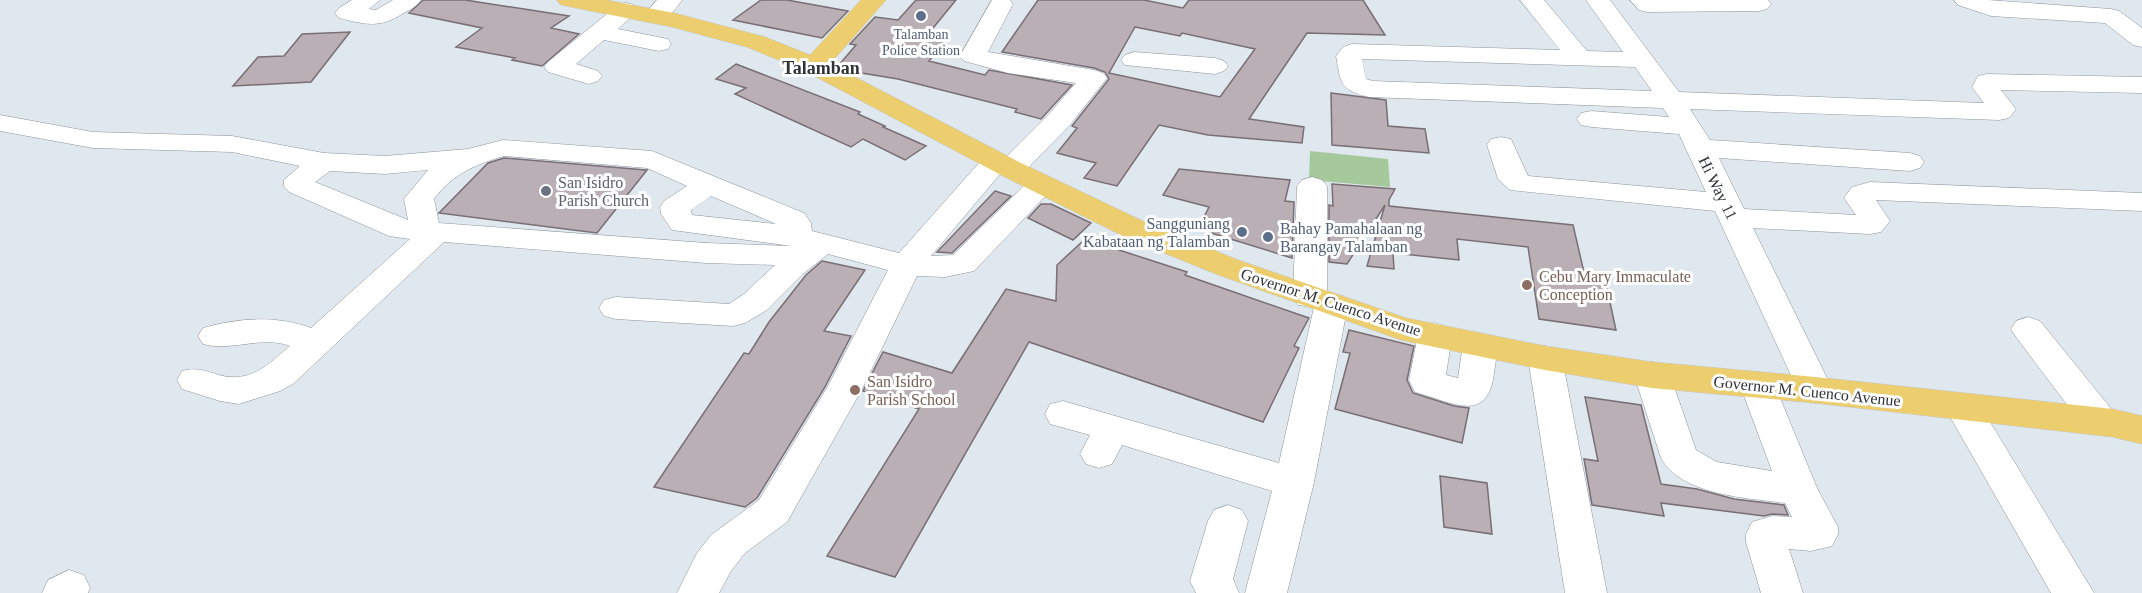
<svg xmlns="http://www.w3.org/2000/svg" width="2142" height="593" viewBox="0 0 2142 593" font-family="Georgia,serif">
<rect width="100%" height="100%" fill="#dfe7ef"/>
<!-- green -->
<path fill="#a5c99b" d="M 1310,151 L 1388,159 L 1390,187 L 1309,180 Z"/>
<!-- building -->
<path fill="#baafb4" stroke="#786e73" stroke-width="1.5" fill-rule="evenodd" d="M 423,0 L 465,0 L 569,16 L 551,28 L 579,34 L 542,66 L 512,60 L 515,58 L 456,47 L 482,28 L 409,13 Z
M 761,0 L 787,0 L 848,11 L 822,38 L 733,20 Z
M 916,0 L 956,0 L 924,39 L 944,42 L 929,61 L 985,75 L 989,70 L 1072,85 L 1041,119 L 1015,112 L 1017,109 L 898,79 L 849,71 L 838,66 L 856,45 L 850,44 L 875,17 L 898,20 Z
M 1038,0 L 1144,0 L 1183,8 L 1189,0 L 1363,0 L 1385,35 L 1307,33 L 1249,119 L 1304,127 L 1302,143 L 1208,135 L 1159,125 L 1117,186 L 1084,178 L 1096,163 L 1057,153 L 1077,128 L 1072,126 L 1109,79 L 1105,72 L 1094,68 L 1002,52 ZM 1135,27 L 1180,36 L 1182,33 L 1255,49 L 1220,97 L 1109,73 Z
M 350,32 L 311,82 L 233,86 L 258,57 L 284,56 L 302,34 Z
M 736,64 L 860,112 L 858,114 L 885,126 L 883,127 L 926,146 L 905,160 L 863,139 L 851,147 L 735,94 L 746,88 L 716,79 Z
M 1331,93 L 1386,100 L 1388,126 L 1425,129 L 1429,153 L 1332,145 Z
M 504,158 L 646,170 L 647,170 L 597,233 L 439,213 L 488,163 Z
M 1179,169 L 1290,180 L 1285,201 L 1294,202 L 1292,258 L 1198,229 L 1209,207 L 1163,195 Z
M 1332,184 L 1395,189 L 1389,200 L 1389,206 L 1573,225 L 1586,281 L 1606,284 L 1616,330 L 1539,319 L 1528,247 L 1457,239 L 1459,260 L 1393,253 L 1394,269 L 1367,266 L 1385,205 L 1347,264 L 1329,262 L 1329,205 L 1333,206 Z
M 995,191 L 1011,196 L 952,253 L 937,252 Z
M 1041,204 L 1051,204 L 1091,223 L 1073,240 L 1028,218 Z
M 1085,239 L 1187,272 L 1185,275 L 1309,318 L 1294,346 L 1299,348 L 1263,422 L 1029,342 L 895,577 L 827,556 L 919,409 L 863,391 L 883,352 L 952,373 L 1006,289 L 1056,301 L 1057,265 Z
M 822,261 L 865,270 L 824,331 L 851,336 L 825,387 L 757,498 L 745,507 L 654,487 L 744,353 L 749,354 L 769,322 L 806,275 Z
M 1349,330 L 1414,346 L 1407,380 L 1413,393 L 1454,406 L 1469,408 L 1462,443 L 1335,409 L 1350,353 L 1343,352 Z
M 1585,397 L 1641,405 L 1661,484 L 1697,489 L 1734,499 L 1784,505 L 1788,515 L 1772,514 L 1764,516 L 1661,503 L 1664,516 L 1592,505 L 1584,459 L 1598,461 Z
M 1440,476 L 1487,483 L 1492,534 L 1444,527 Z"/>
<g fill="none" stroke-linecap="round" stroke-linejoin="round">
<!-- minor casing -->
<g stroke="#8c939b" stroke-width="1">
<path id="minor" d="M 352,0 L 380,0 L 369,9 L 376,10 L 393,0 L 421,0 C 416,7 409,10 402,14 C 379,29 364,24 339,18 L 335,13 L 339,8 Z
M 657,0 L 682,0 C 673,13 663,25 647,21 L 643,16 Z
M 992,0 L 1010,0 L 1013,4 L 988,52 L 1094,70 L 1103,73 L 1107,78 L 1069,126 L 1021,175 L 1011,178 L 1000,174 L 931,256 L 953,255 L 1032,178 L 1042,175 L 1052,178 L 1057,184 L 974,271 L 945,277 L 917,276 L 861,391 L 787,522 L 745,553 L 731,571 L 719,593 L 677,593 L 697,553 L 711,535 L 759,500 L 827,388 L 888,270 L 828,254 L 804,273 L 767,310 L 745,323 L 733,326 L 616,319 L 604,316 L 599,308 L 604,300 L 616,297 L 729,304 L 744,294 L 775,265 L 706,263 L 444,242 L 293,384 L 280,391 L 239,404 L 220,401 L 182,389 L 177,380 L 182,371 C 197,367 205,371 219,375 C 250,384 269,364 290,346 C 262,335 232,352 203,344 L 198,336 L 203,328 C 238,318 276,315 311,328 L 410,239 L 389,236 L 289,192 L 284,186 L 284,180 L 300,166 L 232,152 L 93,148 L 0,131 L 0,115 L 93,132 L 232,136 L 324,153 L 385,156 L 468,149 L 503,140 L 652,151 L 804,213 L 811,223 L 812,231 L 899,253 L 986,155 L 996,152 L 1007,156 L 1049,114 L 1076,83 L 1008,73 L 964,61 L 960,56 ZM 504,156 L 647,168 L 687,186 L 664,201 L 660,207 L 661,214 L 672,230 L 792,246 L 706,243 L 439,223 L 434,199 C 451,175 476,164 504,156 ZM 428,170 L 404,199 L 408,220 L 315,182 L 330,171 L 385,174 ZM 711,196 L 776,224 L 692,215 L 691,210 Z
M 1520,0 L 1544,0 L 1587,51 L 1623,52 L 1586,0 L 1610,0 L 1679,92 L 1984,103 L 1972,87 L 1978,76 L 1987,74 L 2142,77 L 2142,93 L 2001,90 L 2016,109 L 2009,118 L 1999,120 L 1690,109 L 1710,140 L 1910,153 L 1920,156 L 1924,162 L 1920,168 L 1910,171 L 1719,158 L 1744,209 L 1856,215 L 1844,198 L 1852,187 L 1870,182 L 2142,193 L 2142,211 L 1876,200 L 1890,221 L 1881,232 L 1870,234 L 1753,228 L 1833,390 L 1828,399 L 1815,403 L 1802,399 L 1715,211 L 1510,190 L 1498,179 L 1487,145 L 1491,139 L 1501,137 L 1511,139 L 1528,176 L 1706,192 L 1679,134 L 1591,127 L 1581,125 L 1577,119 L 1581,113 L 1591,111 L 1669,117 L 1663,108 L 1369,97 C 1340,90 1341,84 1336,56 L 1343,47 L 1352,44 L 1560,50 ZM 1362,59 L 1635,67 L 1652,91 L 1373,81 L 1366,79 Z
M 1630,0 L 1768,0 L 1771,4 L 1767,9 L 1759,11 L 1647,12 L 1639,10 Z
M 1954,0 L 1988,0 L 2111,9 L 2119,11 L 2142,28 L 2142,47 L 2133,45 L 2105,23 L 1991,16 L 1958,5 Z
M 626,3 L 634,5 L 638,10 L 618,29 L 668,39 L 671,44 L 668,49 L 659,51 L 604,40 L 576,64 L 598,71 L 602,76 L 598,81 L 589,84 L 548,72 L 544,67 L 548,62 L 618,5 Z
M 1134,52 L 1215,58 L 1224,61 L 1228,66 L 1224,71 L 1215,74 L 1125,65 L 1121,60 L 1125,55 Z
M 1312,177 L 1322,180 L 1327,186 L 1327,294 L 1343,296 L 1348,304 L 1314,482 L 1287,593 L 1245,593 L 1272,491 L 1122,445 L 1112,464 L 1099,468 L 1086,464 L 1080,454 L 1090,435 L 1050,424 L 1045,414 L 1050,404 L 1063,401 L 1279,463 L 1314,307 L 1298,305 L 1293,297 L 1297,186 L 1302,180 Z
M 2028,317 L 2040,321 L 2113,411 L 2119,421 L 2113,431 L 2100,435 L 2087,431 L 2016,337 L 2011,329 L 2016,321 Z
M 1435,323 L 1447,327 L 1452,335 L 1446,375 L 1458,378 L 1463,345 L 1468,337 L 1480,333 L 1492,337 C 1499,348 1496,359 1494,373 C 1488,425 1451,402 1415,392 L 1409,380 L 1418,335 L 1423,327 Z
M 1545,346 L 1557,349 L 1562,358 L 1607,593 L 1565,593 L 1528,358 L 1533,349 Z
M 1652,362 L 1665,366 L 1670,375 L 1696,450 L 1717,462 L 1772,471 L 1740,385 L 1745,376 L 1758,372 L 1771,376 L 1817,488 L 1838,527 L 1838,534 L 1832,546 L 1811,551 L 1789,549 L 1803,593 L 1761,593 L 1746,542 L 1746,534 L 1752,522 L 1772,516 L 1792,517 L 1785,503 C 1747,498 1681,495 1661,458 L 1634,375 L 1639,366 Z
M 1963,395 L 1976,399 L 2094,593 L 2051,593 L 1945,408 L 1950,399 Z
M 1228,505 L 1242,510 L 1248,521 L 1233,579 L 1239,593 L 1196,593 L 1190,581 L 1208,521 L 1214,510 Z
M 69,570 L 84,575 L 90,588 L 88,593 L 42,593 L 48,580 Z"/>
</g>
<!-- major casing -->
<g stroke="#c5c6c7" stroke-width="1">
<path id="major" d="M 557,0 L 606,0 L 674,13 L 765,37 L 810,55 L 861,0 L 886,0 L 830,64 L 1021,163 L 1149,224 L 1238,260 L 1406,318 L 1545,346 L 1652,362 L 1815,377 L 2113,409 L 2142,416 L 2142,444 L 2113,437 L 1815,403 L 1652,388 L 1545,370 L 1401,340 L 1216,274 L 1127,238 L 1001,175 L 805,71 L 747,47 L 672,27 L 561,5 Z"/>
</g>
<!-- minor -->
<use href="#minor" fill="#fff" fill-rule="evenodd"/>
<!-- major -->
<use href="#major" fill="#ecce6e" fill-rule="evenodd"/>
</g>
<!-- markers -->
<g fill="#5c6f8a" stroke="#fff" stroke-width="2">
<circle cx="921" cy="16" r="6"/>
<circle cx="1242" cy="232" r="6"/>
<circle cx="1268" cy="237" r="6"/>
</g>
<circle fill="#6b7280" stroke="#fff" stroke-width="2" cx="546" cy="191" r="6"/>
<g fill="#8d6e63" stroke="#fff" stroke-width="2">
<circle cx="1527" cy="285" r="6"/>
<circle cx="855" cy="390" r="6"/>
</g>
<g text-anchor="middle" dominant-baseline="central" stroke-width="6" stroke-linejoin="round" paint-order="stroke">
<!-- far-service labels -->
<g font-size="14" fill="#4e5e75" stroke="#fff">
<text x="921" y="34">Talamban<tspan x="921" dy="16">Police Station</tspan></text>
</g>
<!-- worship labels -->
<g font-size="16" fill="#5b616d" stroke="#fff" text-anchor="start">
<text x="558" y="182">San Isidro<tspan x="558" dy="18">Parish Church</tspan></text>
</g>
<!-- street labels -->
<g font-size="16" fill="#303336" stroke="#fff">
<text transform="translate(1718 188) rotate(64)">Hi Way 11</text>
<text transform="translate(1331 302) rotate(18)">Governor M. Cuenco Avenue</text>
<text transform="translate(1807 391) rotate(6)">Governor M. Cuenco Avenue</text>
</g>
<!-- service labels -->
<g font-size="16" fill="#4e5e75" stroke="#fff" text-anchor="end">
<text x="1230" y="223">Sangguniang<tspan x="1230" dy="18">Kabataan ng Talamban</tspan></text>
<text x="1280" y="228" text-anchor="start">Bahay Pamahalaan ng<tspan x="1280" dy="18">Barangay Talamban</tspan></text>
</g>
<!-- education labels -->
<g font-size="16" fill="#785e54" stroke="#fff" text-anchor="start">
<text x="1539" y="276">Cebu Mary Immaculate<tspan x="1539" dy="18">Conception</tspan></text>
<text x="867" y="381">San Isidro<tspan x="867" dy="18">Parish School</tspan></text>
</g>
<!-- far-district labels -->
<g font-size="18" font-weight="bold" fill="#303336" stroke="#fff">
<text x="821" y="68">Talamban</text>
</g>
</g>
</svg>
